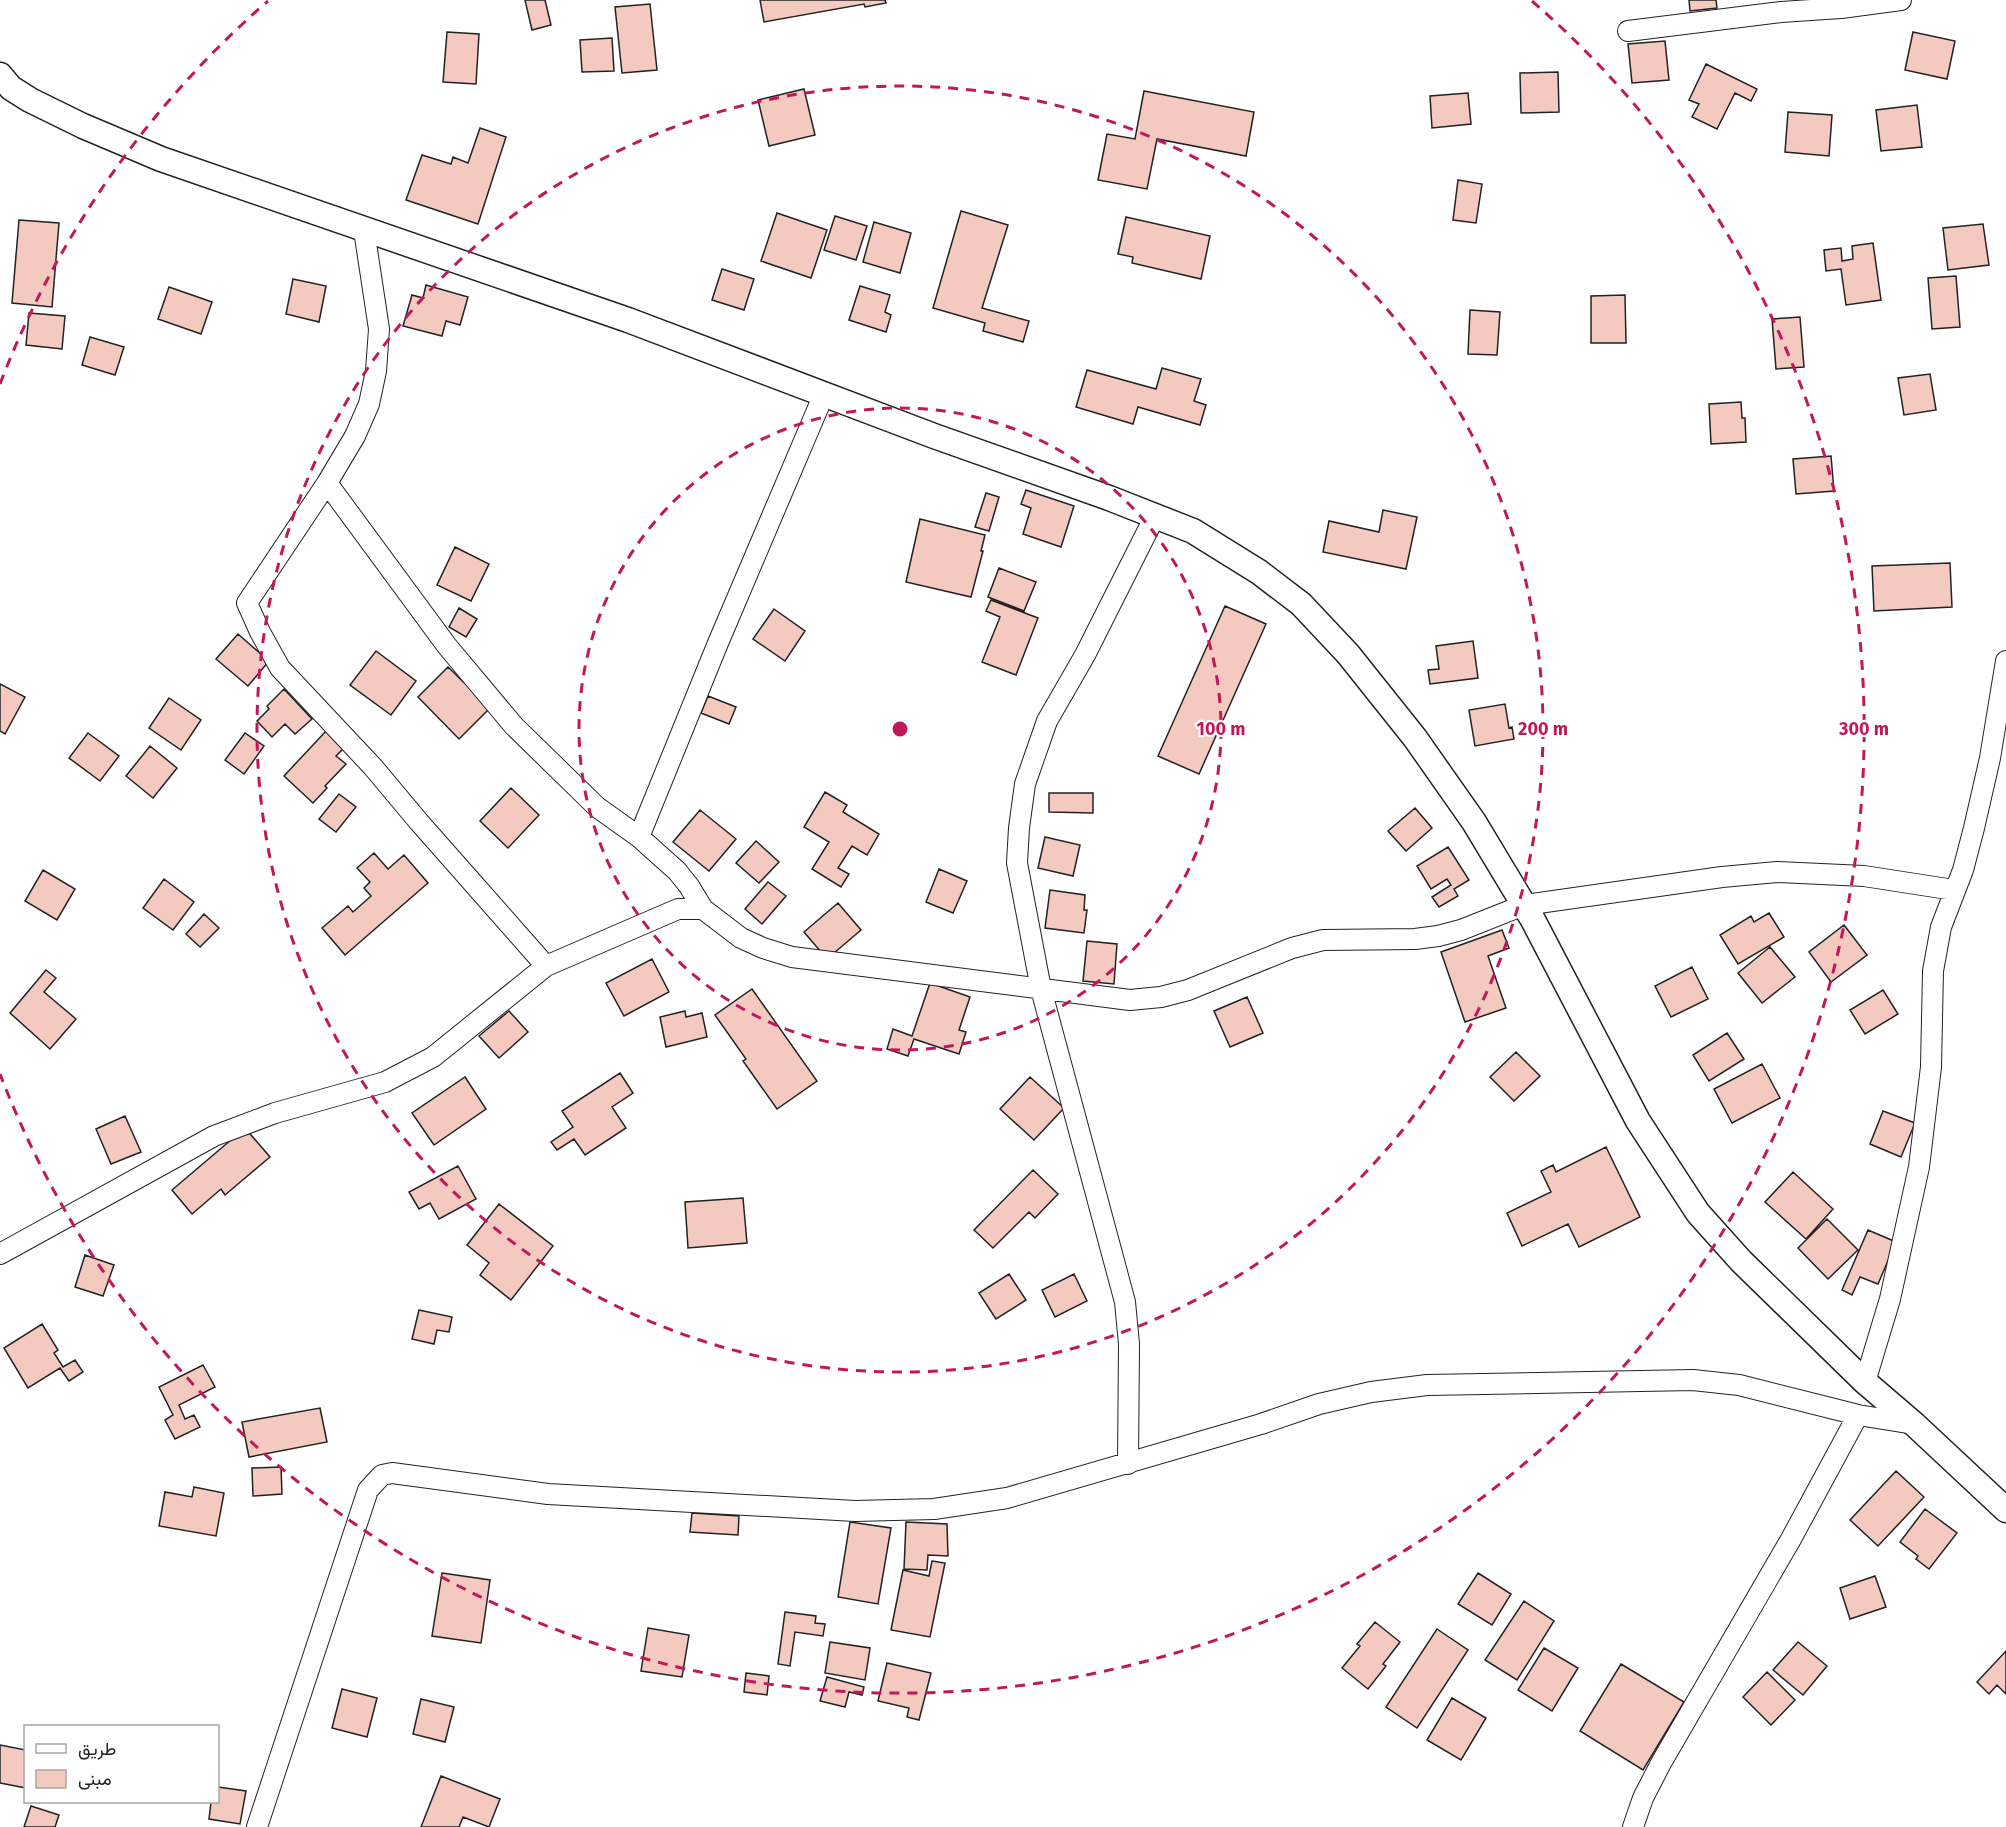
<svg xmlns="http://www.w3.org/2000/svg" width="2006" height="1827" viewBox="0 0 2006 1827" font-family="'Fira Sans',Vazirmatn,sans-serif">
<rect width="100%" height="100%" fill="#fff"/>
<!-- building -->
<path fill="#f3c9c0" stroke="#222" stroke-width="1.5" d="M 525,0 L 545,0 L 551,25 L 532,30 Z
M 760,0 L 885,0 L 886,3 L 865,7 L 864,4 L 764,22 Z
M 1689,0 L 1716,0 L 1717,8 L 1690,11 Z
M 650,4 L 657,70 L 622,73 L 615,7 Z
M 447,32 L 479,34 L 476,84 L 443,82 Z
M 1913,32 L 1955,41 L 1947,79 L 1905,70 Z
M 612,38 L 614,71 L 582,72 L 580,40 Z
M 1665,41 L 1669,80 L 1632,83 L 1628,44 Z
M 1706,64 L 1757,89 L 1751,101 L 1735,93 L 1717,129 L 1692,117 L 1699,104 L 1689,100 Z
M 1558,72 L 1559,112 L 1521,113 L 1520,73 Z
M 804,89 L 815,135 L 769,146 L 758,100 Z
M 1144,91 L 1254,112 L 1246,156 L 1157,139 L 1147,189 L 1098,180 L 1107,134 L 1135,139 Z
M 1468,93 L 1471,124 L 1432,128 L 1430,96 Z
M 1917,105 L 1922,147 L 1881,151 L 1876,110 Z
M 1788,112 L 1832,115 L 1829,156 L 1785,152 Z
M 480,128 L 506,137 L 478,224 L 406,200 L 422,155 L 451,164 L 453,157 L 468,163 Z
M 1458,180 L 1482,184 L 1476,223 L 1453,220 Z
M 961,211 L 1008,225 L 982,308 L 1029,321 L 1023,342 L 983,331 L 985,323 L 933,308 Z
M 777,213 L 827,230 L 811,278 L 761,261 Z
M 835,216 L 867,226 L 856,260 L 824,250 Z
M 1126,217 L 1210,236 L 1201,279 L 1132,263 L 1133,257 L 1118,254 Z
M 19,220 L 59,223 L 52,307 L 12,303 Z
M 874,222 L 911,233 L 900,273 L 863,262 Z
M 1983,224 L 1989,265 L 1948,270 L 1943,228 Z
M 1873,243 L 1881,300 L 1846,305 L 1841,269 L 1826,271 L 1824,250 L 1841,248 L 1842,261 L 1853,259 L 1852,246 Z
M 722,269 L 754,279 L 744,310 L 712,300 Z
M 1956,276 L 1960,327 L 1932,329 L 1928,278 Z
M 293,279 L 326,286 L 319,322 L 286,314 Z
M 426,285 L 468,297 L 460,325 L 446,321 L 442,336 L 403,326 L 412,295 L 423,298 Z
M 860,286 L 890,295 L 885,312 L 891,315 L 886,332 L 849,320 Z
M 169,287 L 212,302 L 201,334 L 158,319 Z
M 1625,295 L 1626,343 L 1591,343 L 1591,296 Z
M 1470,310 L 1500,312 L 1497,355 L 1468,354 Z
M 29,313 L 65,316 L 62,349 L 26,345 Z
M 1800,317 L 1804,367 L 1776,369 L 1772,319 Z
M 90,337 L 124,347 L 115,375 L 82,365 Z
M 1162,368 L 1201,379 L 1194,401 L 1206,405 L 1200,425 L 1138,407 L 1133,424 L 1076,407 L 1087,370 L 1156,389 Z
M 1930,374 L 1936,410 L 1904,415 L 1898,378 Z
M 1741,402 L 1742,418 L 1745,418 L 1746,442 L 1711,444 L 1709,404 Z
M 1831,456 L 1834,491 L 1796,494 L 1793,459 Z
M 1026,490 L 1074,506 L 1061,547 L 1023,534 L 1031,508 L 1021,504 Z
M 986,493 L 999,497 L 989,531 L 975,527 Z
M 1383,510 L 1417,517 L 1406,569 L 1323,552 L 1329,521 L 1379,532 Z
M 920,519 L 985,535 L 981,551 L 983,551 L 971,597 L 906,582 Z
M 455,547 L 489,564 L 471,601 L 437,585 Z
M 1950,563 L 1952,607 L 1874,611 L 1872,566 Z
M 999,568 L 1036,582 L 1024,611 L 988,597 Z
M 991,600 L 1038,618 L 1016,675 L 982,662 L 1000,617 L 986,611 Z
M 1225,606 L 1266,624 L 1199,774 L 1158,756 Z
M 459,608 L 477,619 L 466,637 L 449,627 Z
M 774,609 L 805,631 L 785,661 L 753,639 Z
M 238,634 L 269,661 L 248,686 L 216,659 Z
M 1473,641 L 1478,678 L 1430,684 L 1428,670 L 1439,669 L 1436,646 Z
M 376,651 L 416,681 L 391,715 L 350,685 Z
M 448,667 L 490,708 L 459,739 L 418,697 Z
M 0,684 L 25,697 L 5,734 L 0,731 Z
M 284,689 L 312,719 L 295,734 L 285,724 L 272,737 L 257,721 L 269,709 L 267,706 Z
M 708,696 L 736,707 L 729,724 L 701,713 Z
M 169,698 L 201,720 L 181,750 L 149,728 Z
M 1505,704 L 1509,728 L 1512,727 L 1514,739 L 1475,746 L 1469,710 Z
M 326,731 L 344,748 L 336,756 L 346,764 L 325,786 L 327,788 L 313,803 L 284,776 Z
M 88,733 L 119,756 L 100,781 L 69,758 Z
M 245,733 L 264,746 L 244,774 L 225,760 Z
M 150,746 L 177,768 L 153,798 L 126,776 Z
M 511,788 L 539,815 L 508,848 L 480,821 Z
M 825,792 L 847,805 L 843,812 L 879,834 L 867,855 L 852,846 L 838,868 L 849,874 L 841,887 L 812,869 L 829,842 L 804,827 Z
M 1049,793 L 1093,793 L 1093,813 L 1049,812 Z
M 339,794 L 356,807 L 336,832 L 319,819 Z
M 1415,808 L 1432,828 L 1406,851 L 1388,831 Z
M 700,810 L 736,839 L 709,871 L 673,842 Z
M 1045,837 L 1080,845 L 1073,876 L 1038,868 Z
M 756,841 L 779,862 L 759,883 L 736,863 Z
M 1448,847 L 1469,880 L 1454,889 L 1458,896 L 1439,907 L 1432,897 L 1451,885 L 1447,879 L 1431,889 L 1417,866 Z
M 374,853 L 388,869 L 404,855 L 428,883 L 345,955 L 322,928 L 348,906 L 353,912 L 371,896 L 364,888 L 370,882 L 357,868 Z
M 939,869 L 967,881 L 953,913 L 926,902 Z
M 43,870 L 75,889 L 57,920 L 25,901 Z
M 164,879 L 194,902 L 173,930 L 143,908 Z
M 768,882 L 786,896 L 762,924 L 745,909 Z
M 1050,890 L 1085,895 L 1084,910 L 1087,910 L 1084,933 L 1045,928 Z
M 838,903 L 861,930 L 827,959 L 804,932 Z
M 1769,913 L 1784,937 L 1738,964 L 1720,935 L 1751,916 L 1754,922 Z
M 204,914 L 219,928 L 200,947 L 186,934 Z
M 1844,925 L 1867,955 L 1831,982 L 1809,952 Z
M 1502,930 L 1509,948 L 1488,956 L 1506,1008 L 1465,1022 L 1441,952 Z
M 1087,941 L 1117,944 L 1114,984 L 1083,981 Z
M 1770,947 L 1795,977 L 1762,1003 L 1738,973 Z
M 652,959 L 669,992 L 624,1016 L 606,983 Z
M 1692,967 L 1708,999 L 1671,1017 L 1655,986 Z
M 46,970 L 56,978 L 44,992 L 76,1019 L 50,1049 L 10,1013 Z
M 930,983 L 970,997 L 959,1030 L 966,1032 L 959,1054 L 914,1039 L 908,1056 L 887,1049 L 893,1029 L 912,1036 Z
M 752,989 L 817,1081 L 777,1109 L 743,1061 L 746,1059 L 715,1015 Z
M 1883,990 L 1898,1014 L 1865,1034 L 1850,1010 Z
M 1247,997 L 1263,1033 L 1230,1047 L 1214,1011 Z
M 509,1011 L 528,1032 L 499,1058 L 479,1036 Z
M 685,1011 L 686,1017 L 702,1013 L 707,1037 L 666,1047 L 660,1017 Z
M 1727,1033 L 1744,1059 L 1709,1081 L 1693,1055 Z
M 1516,1052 L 1540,1076 L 1514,1101 L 1490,1077 Z
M 1762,1064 L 1780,1098 L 1732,1123 L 1714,1089 Z
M 620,1073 L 633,1093 L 612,1107 L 626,1128 L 585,1155 L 574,1139 L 557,1150 L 551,1142 L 573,1127 L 562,1111 Z
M 465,1077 L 486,1109 L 434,1145 L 412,1113 Z
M 1030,1077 L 1064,1108 L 1034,1140 L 1000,1109 Z
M 1883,1111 L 1915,1123 L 1901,1157 L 1870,1144 Z
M 125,1116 L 141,1152 L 111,1164 L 96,1129 Z
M 245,1128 L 270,1157 L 225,1195 L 221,1189 L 192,1214 L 172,1190 Z
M 1606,1147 L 1640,1217 L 1579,1247 L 1568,1224 L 1522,1246 L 1507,1213 L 1551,1192 L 1541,1171 L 1553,1165 L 1556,1172 Z
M 458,1166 L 476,1199 L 439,1219 L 430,1203 L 419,1209 L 409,1192 Z
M 1033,1170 L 1058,1194 L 1035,1218 L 1029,1212 L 993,1248 L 974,1230 Z
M 1793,1172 L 1833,1209 L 1806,1239 L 1765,1202 Z
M 743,1198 L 747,1243 L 688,1248 L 685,1202 Z
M 499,1204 L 553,1246 L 511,1300 L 480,1275 L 489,1263 L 467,1245 Z
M 1827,1219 L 1858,1250 L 1828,1279 L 1798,1248 Z
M 1868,1230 L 1896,1242 L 1878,1284 L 1860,1277 L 1852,1295 L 1842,1290 Z
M 85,1255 L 114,1265 L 103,1296 L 75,1287 Z
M 1009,1274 L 1026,1300 L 996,1319 L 979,1293 Z
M 1074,1274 L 1087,1301 L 1055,1317 L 1042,1290 Z
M 419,1310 L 452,1317 L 449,1332 L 437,1330 L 434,1344 L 412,1339 Z
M 42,1324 L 58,1350 L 54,1353 L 63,1367 L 75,1360 L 83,1372 L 69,1381 L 60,1368 L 28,1388 L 4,1348 Z
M 203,1365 L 215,1387 L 179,1405 L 185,1419 L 194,1415 L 200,1427 L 175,1439 L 165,1420 L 173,1415 L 159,1387 Z
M 320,1408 L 327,1442 L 249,1457 L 242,1422 Z
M 281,1467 L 282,1494 L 253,1496 L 252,1468 Z
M 1896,1471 L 1924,1497 L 1878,1546 L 1850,1520 Z
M 194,1487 L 224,1493 L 216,1536 L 159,1526 L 165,1492 L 192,1497 Z
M 1925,1509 L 1957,1533 L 1929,1569 L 1916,1559 L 1918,1556 L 1900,1542 Z
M 692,1513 L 739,1516 L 738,1535 L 690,1532 Z
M 850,1522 L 891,1528 L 878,1604 L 838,1597 Z
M 906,1522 L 947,1524 L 948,1556 L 928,1555 L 927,1570 L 904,1569 Z
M 932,1561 L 945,1563 L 930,1637 L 891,1630 L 903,1570 L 929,1576 Z
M 442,1573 L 490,1580 L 481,1643 L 432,1636 Z
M 1478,1573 L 1511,1594 L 1492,1625 L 1458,1604 Z
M 1875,1576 L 1886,1607 L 1850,1619 L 1840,1588 Z
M 1524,1601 L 1554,1621 L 1517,1680 L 1485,1660 Z
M 785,1612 L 816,1616 L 815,1623 L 825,1624 L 823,1636 L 795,1632 L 790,1666 L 778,1664 Z
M 1375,1622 L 1400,1642 L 1383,1664 L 1386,1666 L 1368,1689 L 1342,1668 L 1360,1646 L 1357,1644 Z
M 648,1628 L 689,1635 L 682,1677 L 641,1671 Z
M 1437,1629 L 1468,1650 L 1417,1728 L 1386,1707 Z
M 830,1642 L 870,1648 L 865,1680 L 825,1673 Z
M 1798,1642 L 1827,1666 L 1803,1695 L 1773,1670 Z
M 1544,1648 L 1578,1668 L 1552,1711 L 1518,1690 Z
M 2006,1651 L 2006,1694 L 1997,1685 L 1989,1694 L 1977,1682 Z
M 887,1663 L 931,1673 L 919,1720 L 907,1717 L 909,1708 L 878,1701 Z
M 1621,1664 L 1684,1702 L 1643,1770 L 1580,1731 Z
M 1767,1672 L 1795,1700 L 1771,1725 L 1743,1697 Z
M 746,1673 L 769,1676 L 767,1695 L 744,1692 Z
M 827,1677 L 864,1687 L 862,1695 L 849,1692 L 845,1707 L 820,1701 Z
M 342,1689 L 377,1698 L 367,1737 L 332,1728 Z
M 1452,1698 L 1486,1718 L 1461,1760 L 1427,1740 Z
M 421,1699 L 454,1707 L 445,1742 L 413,1734 Z
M 0,1745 L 26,1750 L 26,1788 L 0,1783 Z
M 441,1776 L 500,1799 L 489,1827 L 463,1817 L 459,1827 L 421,1827 Z
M 218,1787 L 246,1791 L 240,1824 L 209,1819 L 211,1802 L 218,1802 Z
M 31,1806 L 59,1815 L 55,1827 L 24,1827 Z"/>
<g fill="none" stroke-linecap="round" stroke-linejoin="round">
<!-- minor casing -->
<g stroke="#222" stroke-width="22">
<path id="minor" d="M 1628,31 L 1781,12 L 1841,8 L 1901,0
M 364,230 L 379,329 L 376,371 L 369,404 L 355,436 L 327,483 L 247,603 L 260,632 L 280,668 L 373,767 L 419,822 L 546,966
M 327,483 L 447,646 L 514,726 L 597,807 L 639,837 L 677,871 L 689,886 L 703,909
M 639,837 L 718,643 L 824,394
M 0,1254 L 214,1136 L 275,1113 L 385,1082 L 433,1057 L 546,966 L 678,909 L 703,909 L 741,938 L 763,948 L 792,957 L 1130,1000 L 1161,997 L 1188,990 L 1292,948 L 1323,940 L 1415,939 L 1438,936 L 1461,930 L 1524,905 L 1722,877 L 1777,872 L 1864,876 L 1954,890
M 1865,1382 L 1890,1299 L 1919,1167 L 1931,1067 L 1933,971 L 1941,927 L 1963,870 L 1974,828 L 1990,758 L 2006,661
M 1128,1464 L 1129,1344 L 1125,1302 L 1041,989 L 1017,863 L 1019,828 L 1025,784 L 1047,721 L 1085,655 L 1155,516
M 257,1827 L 368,1490 L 382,1475 L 392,1473 L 548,1494 L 855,1511 L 934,1509 L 1007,1498 L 1261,1424 L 1319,1404 L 1371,1392 L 1427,1385 L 1693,1380 L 1739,1385 L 1858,1415 L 1914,1424
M 1633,1827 L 1643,1798 L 1661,1763 L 1791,1539 L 1858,1415"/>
</g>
<!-- tertiary casing -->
<g stroke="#222" stroke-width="27">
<path id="tertiary" d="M 0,75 L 11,88 L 30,100 L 83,126 L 161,159 L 628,320 L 934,436 L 1109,498 L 1193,531 L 1259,572 L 1301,604 L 1348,654 L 1415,738 L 1474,822 L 1533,920 L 1638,1121 L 1698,1213 L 1741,1261 L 1865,1382 L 1914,1424 L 2006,1510"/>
</g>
<!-- minor -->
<use href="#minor" stroke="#fff" stroke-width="20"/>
<!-- tertiary -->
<use href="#tertiary" stroke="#fff" stroke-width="24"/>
</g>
<!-- distance rings -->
<g fill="none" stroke="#c2185b" stroke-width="3" stroke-dasharray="10 8">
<circle cx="900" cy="729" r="321"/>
<circle cx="900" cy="729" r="643"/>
<path d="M0 384A964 964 0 0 1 268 1M1532 1A964 964 0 1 1 0 1074"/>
</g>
<circle cx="900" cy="729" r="9" fill="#c2185b" stroke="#fff" stroke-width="3"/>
<g font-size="18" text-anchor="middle" font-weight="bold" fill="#c2185b" stroke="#fff" stroke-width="4.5" stroke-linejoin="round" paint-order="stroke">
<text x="1221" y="735">100 m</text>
<text x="1543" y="735">200 m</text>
<text x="1864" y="735">300 m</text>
</g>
<!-- legend -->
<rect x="24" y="1725" width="195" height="78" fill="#ffffff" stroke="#a7a7a7" stroke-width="1.5"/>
<rect x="36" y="1744" width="30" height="9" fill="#ffffff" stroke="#a7a7a7" stroke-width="1.5"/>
<text x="78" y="1755" font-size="18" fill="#222222">طريق</text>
<rect x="36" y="1770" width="30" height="18" fill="#f3c9c0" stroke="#a7a7a7" stroke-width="1.5"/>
<text x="78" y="1785" font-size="18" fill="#222222">مبنى</text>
</svg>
